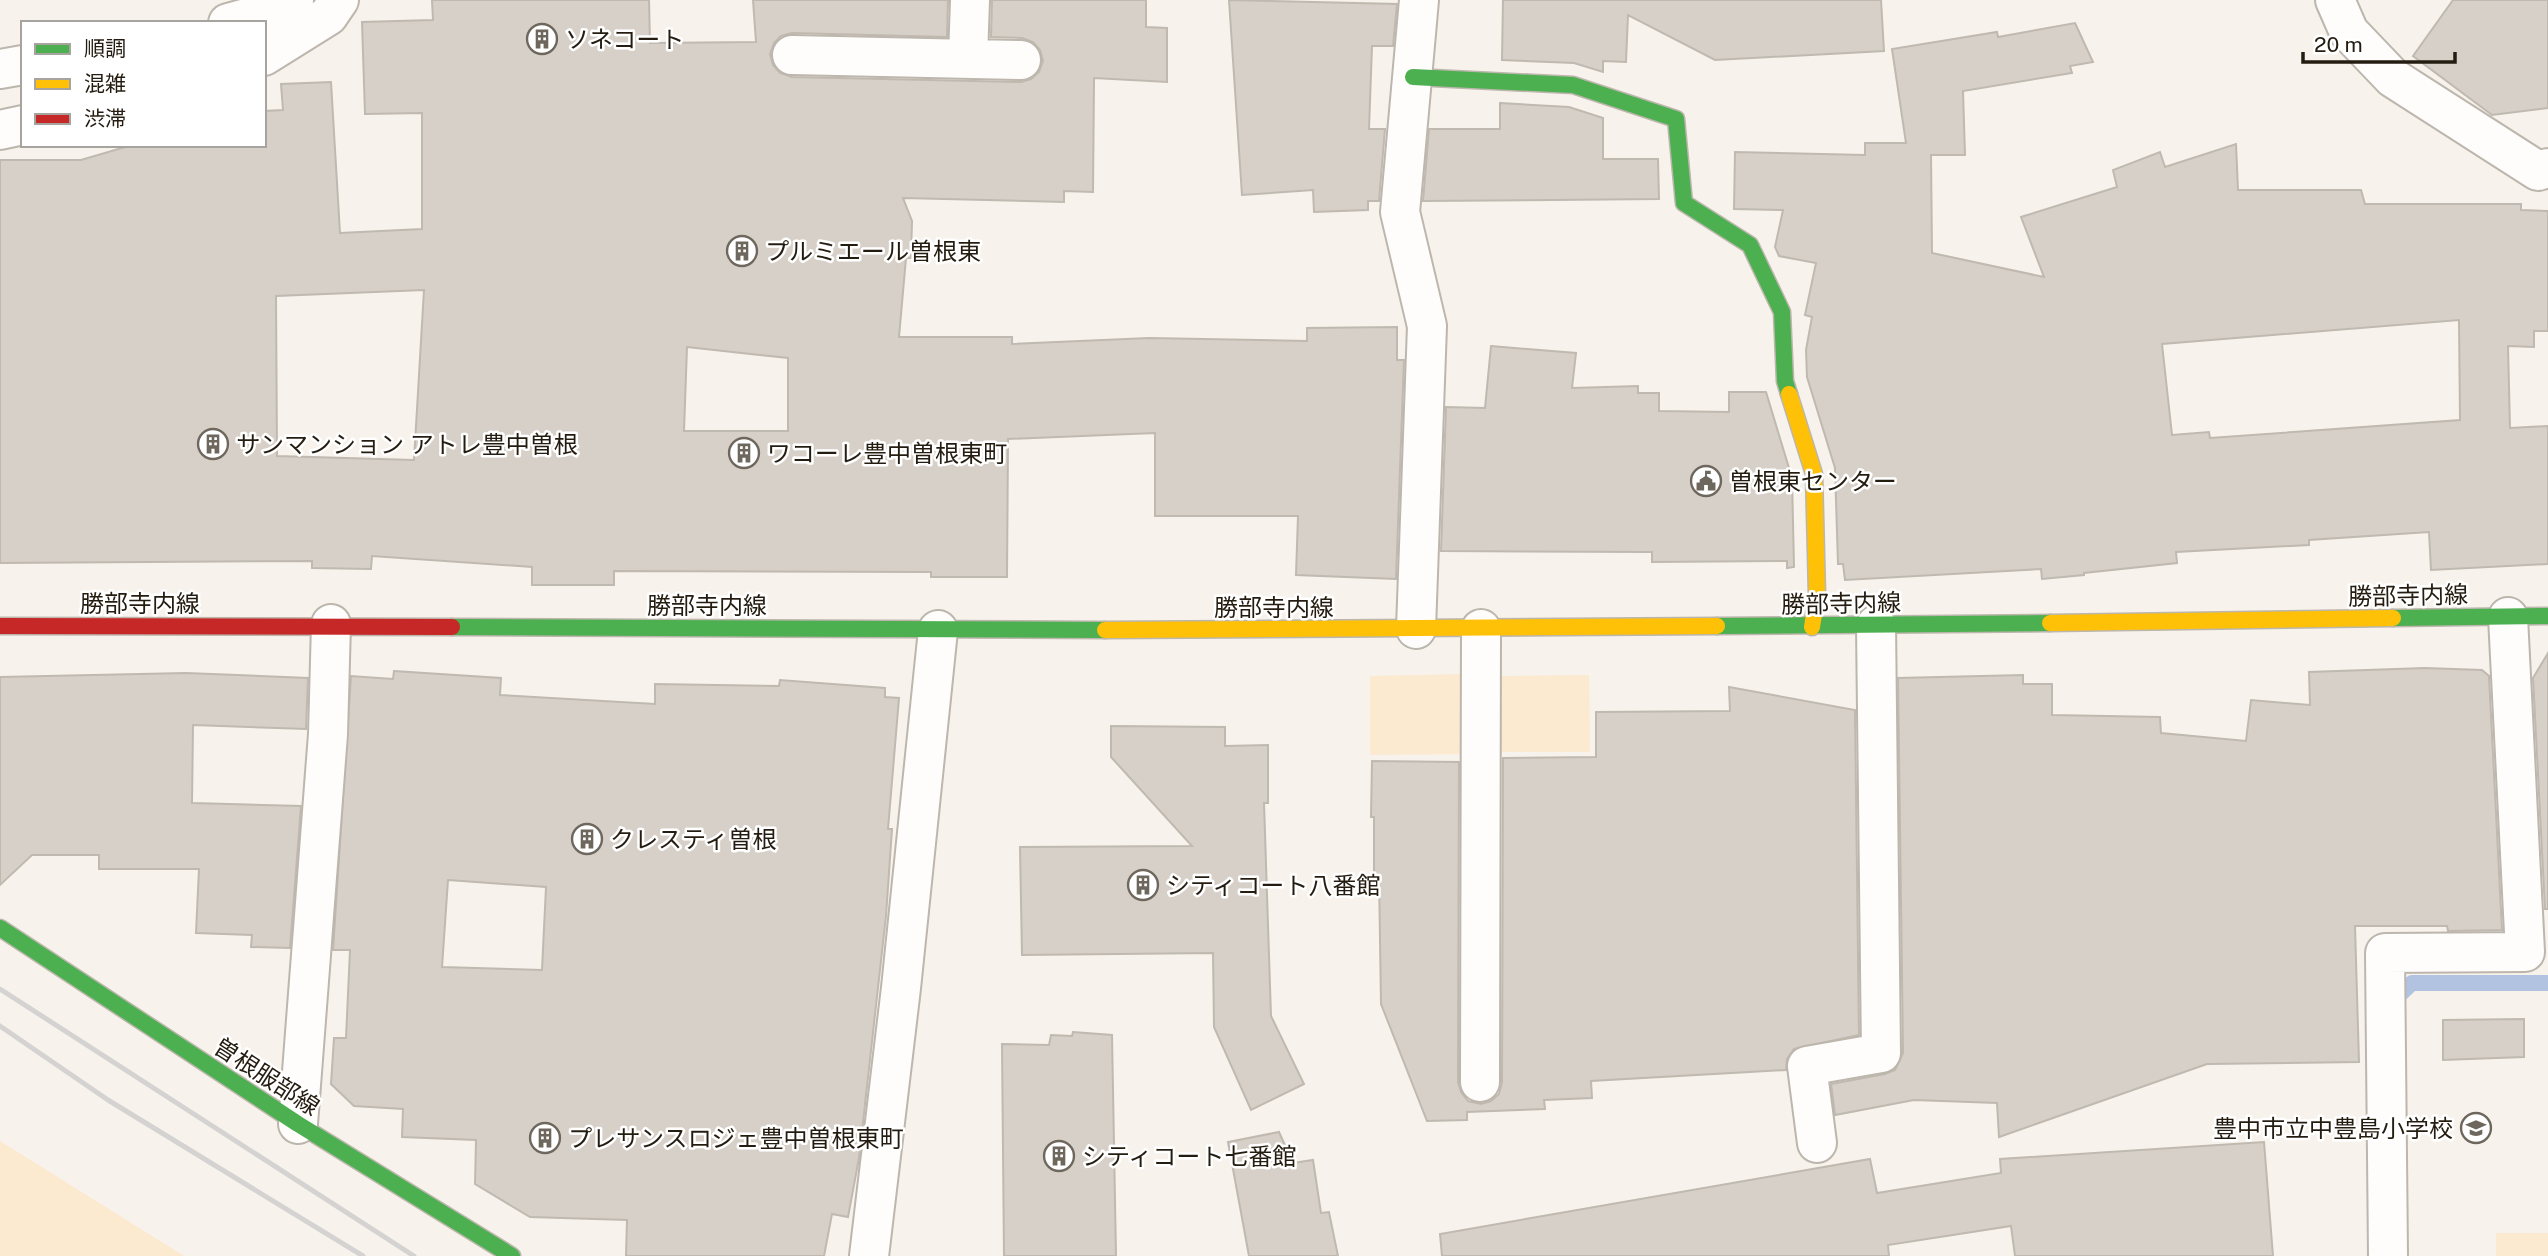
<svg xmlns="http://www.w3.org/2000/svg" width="2548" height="1256" viewBox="0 0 2548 1256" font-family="'Public Sans','Noto Sans JP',sans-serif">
<rect width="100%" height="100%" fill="#f7f2eb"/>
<!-- green -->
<path fill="#fbe9d0" d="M 1467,674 L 1468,754 L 1370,755 L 1370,676 Z
M 1589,675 L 1590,752 L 1500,752 L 1499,676 Z
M 0,1141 L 184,1256 L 0,1256 Z
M 2496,1233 L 2548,1233 L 2548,1256 L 2496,1256 Z"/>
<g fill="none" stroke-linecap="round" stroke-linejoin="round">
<!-- stream -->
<path stroke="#b2c2e1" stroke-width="16" d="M 2395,1005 L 2395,999 L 2412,983 L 2548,983"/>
</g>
<!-- building -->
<path fill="#d7d0c8" stroke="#bfb9b0" stroke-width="2" fill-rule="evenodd" d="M 432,0 L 649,0 L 650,43 L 756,42 L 753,0 L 948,0 L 947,37 L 792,33 L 781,36 L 774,43 L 770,54 L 773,65 L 780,73 L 792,77 L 1021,82 L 1031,79 L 1039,72 L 1043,61 L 1040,50 L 1033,42 L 1022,38 L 991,37 L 992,0 L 1146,0 L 1146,27 L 1167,28 L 1167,82 L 1094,78 L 1093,192 L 1064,191 L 1064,202 L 903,198 L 912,221 L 911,258 L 906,258 L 899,337 L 1012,337 L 1012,344 L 1149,338 L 1307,341 L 1307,328 L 1397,327 L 1397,360 L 1404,360 L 1396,579 L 1296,575 L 1298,516 L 1155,516 L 1155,433 L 1008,439 L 1007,577 L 931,577 L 931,572 L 614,571 L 614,585 L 532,585 L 532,567 L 372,556 L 371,569 L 312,568 L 312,561 L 0,563 L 0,160 L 81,160 L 132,145 L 264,145 L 264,111 L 283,110 L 281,84 L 331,82 L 340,233 L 422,229 L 422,113 L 365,114 L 362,22 L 433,20 ZM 424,290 L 414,460 L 277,456 L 276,296 ZM 687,347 L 788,358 L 788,431 L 684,431 Z
M 1229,0 L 1397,4 L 1393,46 L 1372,46 L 1369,129 L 1385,129 L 1379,201 L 1368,201 L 1368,210 L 1314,212 L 1313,190 L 1242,195 Z
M 1503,0 L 1881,0 L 1884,51 L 1715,60 L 1628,15 L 1626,62 L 1603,61 L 1603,72 L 1574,63 L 1502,60 Z
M 2453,0 L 2548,0 L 2548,108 L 2492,115 L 2413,56 Z
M 2075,23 L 2093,62 L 2070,66 L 2072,73 L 1963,91 L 1965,155 L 1931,155 L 1932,253 L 2044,277 L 2021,217 L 2117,187 L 2113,170 L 2160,152 L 2165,167 L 2236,144 L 2238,190 L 2361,190 L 2365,204 L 2521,204 L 2521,210 L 2548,211 L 2548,331 L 2534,331 L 2534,347 L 2508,346 L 2510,428 L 2548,426 L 2548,564 L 2431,570 L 2429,532 L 2309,540 L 2309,545 L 2176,552 L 2177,563 L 2084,573 L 2084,575 L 2042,579 L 2041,569 L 1845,580 L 1843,564 L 1838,564 L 1835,468 L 1807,377 L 1806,350 L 1812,317 L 1805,315 L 1816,263 L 1779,256 L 1775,247 L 1783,210 L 1734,209 L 1735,152 L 1865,155 L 1865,143 L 1906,143 L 1892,49 L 1997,32 L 1998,37 ZM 2459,320 L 2460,420 L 2210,438 L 2209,432 L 2172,435 L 2162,344 Z
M 1500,103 L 1569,107 L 1603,118 L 1603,159 L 1658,159 L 1659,199 L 1423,201 L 1429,129 L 1500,129 Z
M 1491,346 L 1576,353 L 1572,388 L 1638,386 L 1638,393 L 1659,393 L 1659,411 L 1729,412 L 1729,392 L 1766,392 L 1792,478 L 1794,567 L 1787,568 L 1787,561 L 1652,562 L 1652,552 L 1441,551 L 1446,407 L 1485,408 Z
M 2548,653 L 2548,909 L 2545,909 L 2533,678 Z
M 2425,668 L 2482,670 L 2489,676 L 2502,930 L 2448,931 L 2447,926 L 2355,926 L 2359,1062 L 2207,1064 L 1999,1137 L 1997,1103 L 1914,1100 L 1835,1115 L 1831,1084 L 1885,1074 L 1895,1070 L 1903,1053 L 1898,678 L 2023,675 L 2023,684 L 2052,684 L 2052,715 L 2160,717 L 2161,733 L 2246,741 L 2251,700 L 2310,705 L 2309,672 Z
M 394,671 L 501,678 L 500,695 L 655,704 L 655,684 L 779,686 L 780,680 L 885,688 L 885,697 L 899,698 L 888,829 L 892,829 L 886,916 L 859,1158 L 848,1217 L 832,1214 L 824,1256 L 626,1256 L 627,1220 L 530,1217 L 475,1184 L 476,1140 L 402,1137 L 403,1109 L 354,1106 L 331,1084 L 334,1038 L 346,1038 L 350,950 L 333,950 L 351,676 L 393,679 ZM 448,880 L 546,887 L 542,970 L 442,967 Z
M 186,673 L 308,678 L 306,729 L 193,725 L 192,803 L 301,806 L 290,948 L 251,947 L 252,935 L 196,933 L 199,869 L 99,869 L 99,855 L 32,855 L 0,885 L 0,677 Z
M 1729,687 L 1855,710 L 1859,1035 L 1794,1049 L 1787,1059 L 1786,1070 L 1591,1081 L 1592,1098 L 1544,1100 L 1545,1109 L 1467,1112 L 1467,1120 L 1427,1121 L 1381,1004 L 1379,875 L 1374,875 L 1374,817 L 1371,817 L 1372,761 L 1459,762 L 1458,1082 L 1461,1092 L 1468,1101 L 1481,1104 L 1491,1101 L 1499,1094 L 1502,1082 L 1503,758 L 1596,757 L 1596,712 L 1730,711 Z
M 1111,726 L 1225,727 L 1225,746 L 1268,745 L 1268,803 L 1264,803 L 1271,1016 L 1304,1084 L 1251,1110 L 1214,1027 L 1213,953 L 1022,955 L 1020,847 L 1192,846 L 1111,757 Z
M 2524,1019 L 2524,1057 L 2443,1060 L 2443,1020 Z
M 1073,1032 L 1112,1035 L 1116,1256 L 1004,1256 L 1002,1044 L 1049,1045 L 1051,1035 L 1072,1036 Z
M 1279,1132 L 1293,1163 L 1313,1160 L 1321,1213 L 1329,1212 L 1338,1256 L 1249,1256 L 1228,1142 Z
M 2264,1142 L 2273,1256 L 2015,1256 L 2011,1226 L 1888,1245 L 1889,1256 L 1442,1256 L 1440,1234 L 1870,1159 L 1877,1193 L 2001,1173 L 2000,1159 Z"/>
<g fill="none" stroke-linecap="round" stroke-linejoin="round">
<!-- street casing -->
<g stroke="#bcb6ad" stroke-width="42">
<path id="street" d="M 2335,0 L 2349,32 L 2393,78 L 2538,171 L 2548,168
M 228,23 L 280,9 L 294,0
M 792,55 L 1021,60
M 264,56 L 328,16 L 339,0
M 968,58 L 970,0
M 0,69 L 23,65
M 0,130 L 23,125
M 1416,629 L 1427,326 L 1400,212 L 1419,0
M 1480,1082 L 1481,629
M 298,1124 L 328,734 L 331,624
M 1817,1143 L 1807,1066 L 1881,1053 L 1876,625
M 869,1256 L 901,988 L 938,630
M 2388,1256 L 2385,953 L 2525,952 L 2508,617"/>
</g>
<!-- fast casing -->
<g stroke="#bcb6ad" stroke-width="19">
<path id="fast" d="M 1413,77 L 1573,85 L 1676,119 L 1684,203 L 1750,245 L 1782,312 L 1785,381 L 1789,394
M 2393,618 L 2548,616
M 1717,626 L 2050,623
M 452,627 L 1105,630
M 0,928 L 298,1124 L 512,1256"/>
</g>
<!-- slow casing -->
<g stroke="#bcb6ad" stroke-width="19">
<path id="slow" d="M 1789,394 L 1814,474 L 1817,595 L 1812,627
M 2050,623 L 2393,618
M 1105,630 L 1717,626"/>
</g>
<!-- jam casing -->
<g stroke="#bcb6ad" stroke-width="19">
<path id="jam" d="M 0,626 L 452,627"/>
</g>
<!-- street -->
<use href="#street" stroke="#fefdfc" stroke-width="38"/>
<!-- fast -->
<use href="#fast" stroke="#4caf50" stroke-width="16"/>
<!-- slow -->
<use href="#slow" stroke="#ffc107" stroke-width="16"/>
<!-- jam -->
<use href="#jam" stroke="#c62828" stroke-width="16"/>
<!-- rail -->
<path stroke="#d5d3d2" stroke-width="5" d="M 0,989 L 414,1256
M 0,1026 L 108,1100 L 363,1256"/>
</g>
<!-- icons -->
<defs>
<g id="building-ring" transform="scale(1.575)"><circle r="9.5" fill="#fff" stroke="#6e675d" stroke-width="1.5"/><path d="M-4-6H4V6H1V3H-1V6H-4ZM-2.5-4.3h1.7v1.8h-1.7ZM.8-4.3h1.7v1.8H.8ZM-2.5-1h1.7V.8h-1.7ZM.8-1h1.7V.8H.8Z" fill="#6e675d"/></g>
<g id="civic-ring" transform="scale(1.575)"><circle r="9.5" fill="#fff" stroke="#6e675d" stroke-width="1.5"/><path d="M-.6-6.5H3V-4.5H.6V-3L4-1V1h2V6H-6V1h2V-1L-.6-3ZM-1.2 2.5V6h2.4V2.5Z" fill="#6e675d"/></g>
<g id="school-ring" transform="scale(1.575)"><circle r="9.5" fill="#fff" stroke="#6e675d" stroke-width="1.5"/><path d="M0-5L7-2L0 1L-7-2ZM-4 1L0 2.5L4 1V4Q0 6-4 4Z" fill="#6e675d"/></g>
</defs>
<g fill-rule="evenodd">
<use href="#building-ring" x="542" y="39"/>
<use href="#building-ring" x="742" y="251"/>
<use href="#building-ring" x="213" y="444"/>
<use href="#building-ring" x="744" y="453"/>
<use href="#civic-ring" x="1706" y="481"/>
<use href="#building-ring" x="587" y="839"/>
<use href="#building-ring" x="1143" y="885"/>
<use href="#school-ring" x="2476" y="1128"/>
<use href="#building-ring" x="545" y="1138"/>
<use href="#building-ring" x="1059" y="1156"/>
</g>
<g text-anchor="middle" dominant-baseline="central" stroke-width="5" stroke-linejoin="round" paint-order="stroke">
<!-- poi labels -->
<g font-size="24" fill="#241c10" stroke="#fff" text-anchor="start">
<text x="565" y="39">ソネコート</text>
<text x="765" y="251">プルミエール曽根東</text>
<text x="236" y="444">サンマンション アトレ豊中曽根</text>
<text x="767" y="453">ワコーレ豊中曽根東町</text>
<text x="1729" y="481">曽根東センター</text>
<text x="610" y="839">クレスティ曽根</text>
<text x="1166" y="885">シティコート八番館</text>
<text x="2453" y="1128" text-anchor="end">豊中市立中豊島小学校</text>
<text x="568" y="1138">プレサンスロジェ豊中曽根東町</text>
<text x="1082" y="1156">シティコート七番館</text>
</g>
<!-- street labels -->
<g font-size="24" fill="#241c10" stroke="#fff">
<text transform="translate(2408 595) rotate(-1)">勝部寺内線</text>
<text x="140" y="603">勝部寺内線</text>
<text transform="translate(1841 603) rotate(-1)">勝部寺内線</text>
<text x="707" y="605">勝部寺内線</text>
<text x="1274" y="607">勝部寺内線</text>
<text transform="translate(267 1076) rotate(33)">曽根服部線</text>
</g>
</g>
<!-- legend -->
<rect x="21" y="21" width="245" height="126" fill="#ffffff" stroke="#a7a49f" stroke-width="2"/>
<rect x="35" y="44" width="35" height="10" fill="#4caf50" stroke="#a7a49f" stroke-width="2"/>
<text x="84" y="56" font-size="21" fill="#241c10">順調</text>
<rect x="35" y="79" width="35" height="10" fill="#ffc107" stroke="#a7a49f" stroke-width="2"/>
<text x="84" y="91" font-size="21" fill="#241c10">混雑</text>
<rect x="35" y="114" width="35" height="10" fill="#c62828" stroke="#a7a49f" stroke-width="2"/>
<text x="84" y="126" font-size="21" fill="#241c10">渋滞</text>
<!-- scale -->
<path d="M2303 52v10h152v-10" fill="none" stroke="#241c10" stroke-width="3.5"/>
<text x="2314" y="52" font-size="21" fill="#241c10" stroke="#ffffff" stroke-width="5" paint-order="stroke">20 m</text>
</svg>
